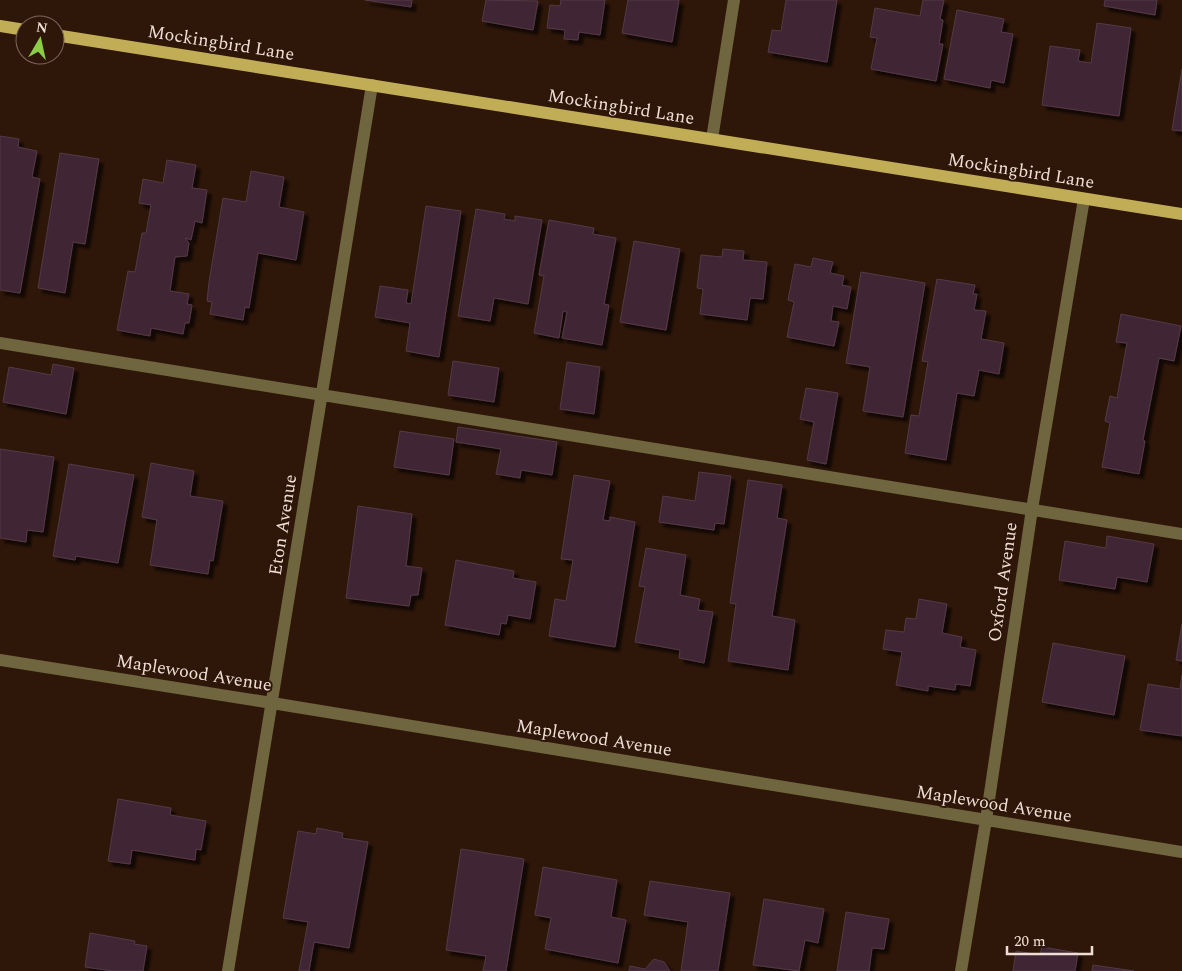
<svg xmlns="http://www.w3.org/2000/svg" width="1182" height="971" viewBox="0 0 1182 971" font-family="Spectral,serif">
<defs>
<filter id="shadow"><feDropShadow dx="4.5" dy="4.5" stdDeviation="1" flood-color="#0009"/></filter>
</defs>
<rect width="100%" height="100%" fill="#2e1609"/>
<!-- building -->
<path fill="#402634" stroke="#543947" filter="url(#shadow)" d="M 365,0 L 412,0 L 411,7 Z
M 486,0 L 538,1 L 533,30 L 482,21 Z
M 561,0 L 605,0 L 600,35 L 579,32 L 578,40 L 564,39 L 565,30 L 547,28 L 550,5 L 560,6 Z
M 628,0 L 679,0 L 672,42 L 622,33 Z
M 786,0 L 837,0 L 827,62 L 768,52 L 772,30 L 781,31 Z
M 923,0 L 944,0 L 940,19 L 943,20 L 939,44 L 943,44 L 936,81 L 871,69 L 877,38 L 870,37 L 875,8 L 920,16 Z
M 1105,0 L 1157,0 L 1155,15 L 1104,6 Z
M 957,10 L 1004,19 L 1001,32 L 1013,34 L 1004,83 L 991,80 L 990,88 L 944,79 Z
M 1097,23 L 1131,28 L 1119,116 L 1042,105 L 1050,46 L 1080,50 L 1078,61 L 1091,63 Z
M 1182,69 L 1182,131 L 1172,130 Z
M 0,136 L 19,139 L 18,147 L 37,151 L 32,177 L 40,179 L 20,293 L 0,290 Z
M 60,153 L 99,159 L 85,244 L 73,242 L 65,293 L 38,288 Z
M 167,160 L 196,165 L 192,188 L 207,190 L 202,223 L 195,221 L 191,240 L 185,238 L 189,243 L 187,256 L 175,257 L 170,291 L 189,294 L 187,304 L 192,305 L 189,323 L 185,323 L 183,334 L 151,328 L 150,336 L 117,330 L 128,271 L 135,272 L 142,233 L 146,233 L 151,205 L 139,203 L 143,179 L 163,183 Z
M 251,171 L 284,177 L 279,207 L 304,212 L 296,260 L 258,253 L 249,308 L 245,307 L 243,320 L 210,314 L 212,302 L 207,301 L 209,282 L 223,198 L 246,202 Z
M 426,206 L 461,211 L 439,357 L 406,351 L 410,323 L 375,317 L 380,286 L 408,290 L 406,303 L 411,304 Z
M 476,209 L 505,214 L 504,219 L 515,221 L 515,216 L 542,220 L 528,304 L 494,298 L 490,321 L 458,316 Z
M 549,220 L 594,228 L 593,234 L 616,238 L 604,304 L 609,305 L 602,345 L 562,338 L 567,312 L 563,311 L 559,338 L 534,333 L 544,276 L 539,275 Z
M 634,241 L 680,249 L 666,330 L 620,322 Z
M 723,249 L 744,251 L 743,260 L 767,262 L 763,299 L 750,298 L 747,320 L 700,314 L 703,289 L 697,288 L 701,255 L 722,257 Z
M 813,258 L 833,262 L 830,273 L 844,276 L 842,285 L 851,287 L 847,309 L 833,306 L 831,321 L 839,322 L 834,346 L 787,337 L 794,302 L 788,300 L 795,264 L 811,267 Z
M 861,272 L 925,283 L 903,417 L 863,411 L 870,367 L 846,363 Z
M 937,279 L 975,285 L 973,294 L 977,294 L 974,310 L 986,311 L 981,339 L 1004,343 L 999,374 L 979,370 L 974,396 L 957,393 L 946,460 L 905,453 L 911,415 L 919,416 L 928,362 L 922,361 Z
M 1121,314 L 1181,326 L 1174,361 L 1159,358 L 1143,440 L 1145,441 L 1139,474 L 1102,467 L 1110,423 L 1105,421 L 1110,396 L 1117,398 L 1127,343 L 1116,342 Z
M 453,361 L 499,368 L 494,402 L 448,395 Z
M 567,362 L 600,367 L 594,414 L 560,409 Z
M 53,364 L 74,368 L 66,414 L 3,402 L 9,367 L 51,375 Z
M 806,388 L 838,393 L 826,464 L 807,460 L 814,422 L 800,419 Z
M 458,427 L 557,442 L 552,475 L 521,470 L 520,478 L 496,474 L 501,449 L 456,442 Z
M 400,431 L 454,439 L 449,475 L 394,467 Z
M 0,449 L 54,457 L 43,532 L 27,530 L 26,542 L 0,538 Z
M 151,463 L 194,471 L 190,496 L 223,501 L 213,561 L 210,560 L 208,574 L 150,565 L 157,520 L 142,517 Z
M 69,464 L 134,475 L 118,563 L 76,556 L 75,560 L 53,556 Z
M 699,472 L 731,476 L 724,524 L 715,523 L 714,530 L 659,522 L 663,496 L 695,501 Z
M 574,475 L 610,481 L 603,520 L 610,521 L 610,517 L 635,522 L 615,647 L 549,636 L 555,599 L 566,601 L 573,560 L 561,559 Z
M 748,480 L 782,485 L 777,518 L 787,520 L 772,616 L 795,620 L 788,670 L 728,661 L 736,604 L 730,603 Z
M 358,506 L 412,514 L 406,566 L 422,568 L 418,595 L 411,595 L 409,606 L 346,598 Z
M 1107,536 L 1154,544 L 1147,582 L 1117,577 L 1115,589 L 1059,580 L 1065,541 L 1106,548 Z
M 646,548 L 686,555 L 680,595 L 700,599 L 698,610 L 713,612 L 704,663 L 679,658 L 680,650 L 635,642 L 645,587 L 639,586 Z
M 456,560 L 514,571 L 513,578 L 536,582 L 530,619 L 508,615 L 506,624 L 501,623 L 499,635 L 445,625 Z
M 919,599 L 947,604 L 942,633 L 962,637 L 960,647 L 976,650 L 970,686 L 956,684 L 955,690 L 928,686 L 928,691 L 896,685 L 902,652 L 883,649 L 886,630 L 904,632 L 906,618 L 916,619 Z
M 1182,624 L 1182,661 L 1176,660 Z
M 1053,643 L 1125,656 L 1114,715 L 1042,702 Z
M 1182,675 L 1182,736 L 1140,730 L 1148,684 L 1180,689 Z
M 118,799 L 171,808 L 170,815 L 206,821 L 201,850 L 196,849 L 195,860 L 132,850 L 130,864 L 108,861 Z
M 317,828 L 343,833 L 342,838 L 368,842 L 349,948 L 314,942 L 309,971 L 299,971 L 308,922 L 283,918 L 298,831 L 316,834 Z
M 461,849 L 524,859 L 506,971 L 483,971 L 486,956 L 446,950 Z
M 543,867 L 617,880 L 611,917 L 626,920 L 618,963 L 545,949 L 551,918 L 535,915 Z
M 650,881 L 730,893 L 718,971 L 681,971 L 688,922 L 644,915 Z
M 764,899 L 824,909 L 818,943 L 805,940 L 799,971 L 753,965 Z
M 846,912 L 889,919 L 884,949 L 872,948 L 869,971 L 837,971 Z
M 90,933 L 135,941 L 134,944 L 147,946 L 143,971 L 113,971 L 85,967 Z
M 1042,947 L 1078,953 L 1075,971 L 1013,971 L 1016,951 L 1040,955 Z
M 654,959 L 664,962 L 670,971 L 629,971 L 630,966 L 645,969 Z
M 1093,965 L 1134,971 L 1092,971 Z"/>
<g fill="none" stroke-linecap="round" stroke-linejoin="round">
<!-- minor -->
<path stroke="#6f653e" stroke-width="12" d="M 712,139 L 734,0
M 0,343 L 1182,534
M 0,660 L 272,703 L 1182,852
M 228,971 L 372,85
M 961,971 L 986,820 L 1032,509 L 1084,199"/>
<!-- major -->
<path stroke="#c2ad57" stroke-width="12" d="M 0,26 L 25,30
M 55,35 L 1182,214"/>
</g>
<g text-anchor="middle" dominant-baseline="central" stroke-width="4" stroke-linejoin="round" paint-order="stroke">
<!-- street labels -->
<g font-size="18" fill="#f0ded6" stroke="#2e1609">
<text transform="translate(221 43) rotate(9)">Mockingbird Lane</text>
<text transform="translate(621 107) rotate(9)">Mockingbird Lane</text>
<text transform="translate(1021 171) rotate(9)">Mockingbird Lane</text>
<text transform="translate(283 525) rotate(-81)">Eton Avenue</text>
<text transform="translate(1003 582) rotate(-82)">Oxford Avenue</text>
<text transform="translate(194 673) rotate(9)">Maplewood Avenue</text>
<text transform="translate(594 738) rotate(9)">Maplewood Avenue</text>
<text transform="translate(994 804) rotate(9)">Maplewood Avenue</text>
</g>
</g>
<!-- north arrow -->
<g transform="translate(40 40) rotate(9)"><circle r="24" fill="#2e1609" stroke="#7c665b"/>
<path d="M0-4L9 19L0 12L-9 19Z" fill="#8bce46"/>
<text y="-8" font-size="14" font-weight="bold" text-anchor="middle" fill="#f0ded6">N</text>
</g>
<!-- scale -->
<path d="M1007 946v8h85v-8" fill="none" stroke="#f0ded6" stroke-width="2.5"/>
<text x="1014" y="946" font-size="15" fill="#f0ded6" stroke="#2e1609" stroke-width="4" paint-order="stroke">20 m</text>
</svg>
